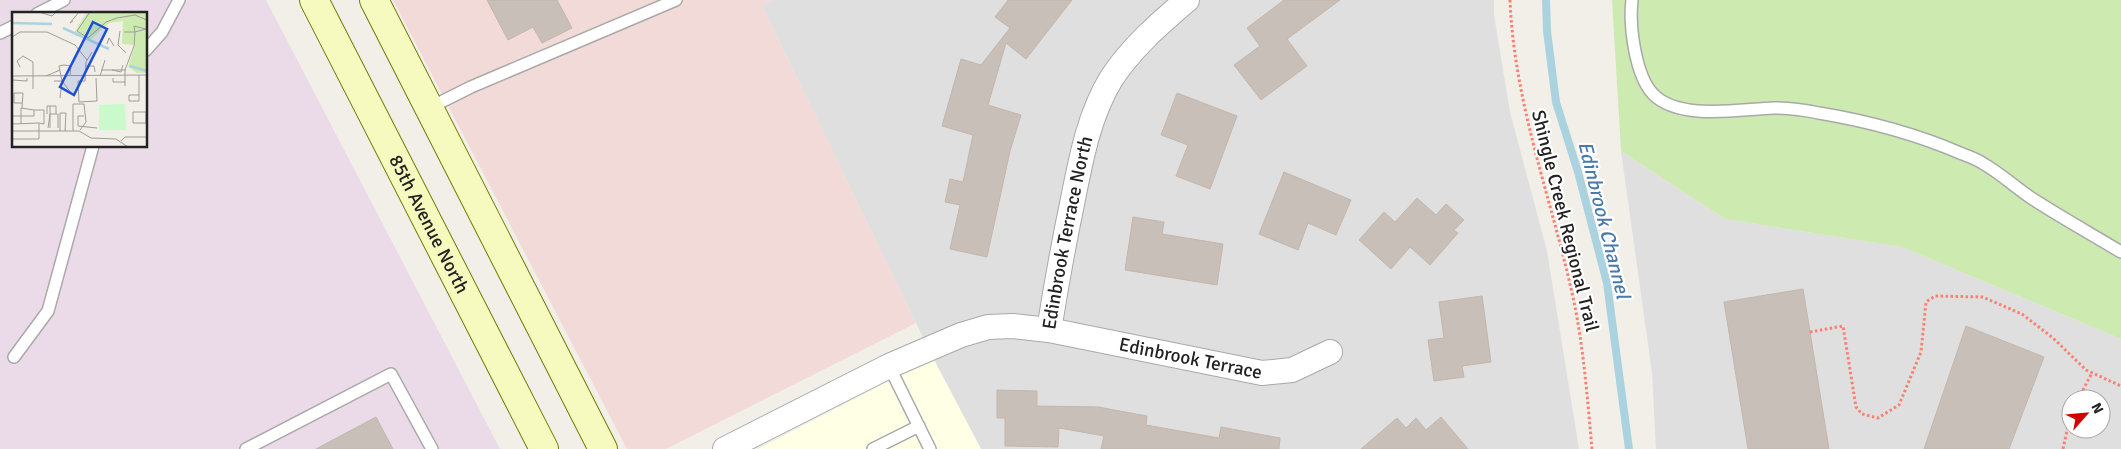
<svg xmlns="http://www.w3.org/2000/svg" width="2121" height="449" viewBox="0 0 2121 449" font-family="Signika,sans-serif">
<rect width="100%" height="100%" fill="#f2efe9"/>
<!-- residential -->
<path fill="#e0dfdf" fill-rule="evenodd" d="M 772,0 L 1494,0 L 1494,15 L 1510,112 L 1547,251 L 1579,449 L 981,449 L 933,358 L 762,6 Z
M 1621,151 L 1725,219 L 1902,247 L 2121,339 L 2121,449 L 1656,449 L 1652,373 ZM 2071,399 L 2101,399 L 2101,429 L 2071,429 Z"/>
<!-- commercial -->
<path fill="#f2dad9" d="M 393,0 L 772,0 L 762,6 L 916,323 L 666,449 L 627,449 Z"/>
<!-- industrial -->
<path fill="#ebdbe8" fill-rule="evenodd" d="M 0,0 L 266,0 L 500,449 L 0,449 ZM 14,14 L 146,14 L 146,146 L 14,146 Z"/>
<!-- education -->
<path fill="#ffffe5" d="M 933,358 L 981,449 L 758,449 Z"/>
<!-- grass -->
<path fill="#cdebb0" d="M 1612,0 L 2121,0 L 2121,339 L 1902,247 L 1725,219 L 1621,151 Z"/>
<g fill="none" stroke-linecap="round" stroke-linejoin="round">
<!-- stream -->
<path stroke="#aad3df" stroke-width="8" d="M 1546,0 L 1547,31 L 1556,102 L 1578,172 L 1607,283 L 1629,449"/>
</g>
<!-- building -->
<path fill="#c7bfb8" stroke="#c4b6ab" d="M 487,0 L 557,0 L 572,28 L 542,43 L 533,27 L 508,40 Z
M 1008,0 L 1072,0 L 1026,59 L 1006,43 L 988,105 L 1021,115 L 1010,151 L 987,257 L 950,249 L 960,205 L 945,202 L 950,179 L 963,182 L 973,135 L 942,126 L 961,59 L 981,65 L 1010,28 L 995,17 Z
M 1284,0 L 1340,0 L 1287,39 L 1307,66 L 1261,100 L 1234,65 L 1260,46 L 1247,28 Z
M 1177,93 L 1237,116 L 1210,189 L 1176,176 L 1188,145 L 1161,135 Z
M 1284,172 L 1351,200 L 1336,235 L 1308,223 L 1298,250 L 1259,234 Z
M 1417,198 L 1436,215 L 1446,204 L 1464,220 L 1454,230 L 1458,233 L 1430,265 L 1410,247 L 1391,269 L 1359,240 L 1384,212 L 1395,222 Z
M 1133,217 L 1164,222 L 1162,234 L 1223,244 L 1217,285 L 1125,270 Z
M 1803,289 L 1829,449 L 1748,449 L 1724,302 Z
M 1482,296 L 1491,362 L 1462,366 L 1464,377 L 1434,381 L 1428,340 L 1444,338 L 1439,302 Z
M 1966,326 L 2044,357 L 2009,449 L 1924,449 Z
M 997,390 L 1037,391 L 1037,406 L 1098,407 L 1147,416 L 1146,425 L 1219,438 L 1221,427 L 1280,438 L 1279,449 L 1101,449 L 1104,436 L 1059,428 L 1058,447 L 1005,446 L 1005,418 L 997,418 Z
M 376,417 L 393,449 L 316,449 Z
M 1441,417 L 1468,449 L 1361,449 L 1397,418 L 1406,428 L 1416,418 L 1426,430 Z"/>
<g fill="none" stroke-linecap="round" stroke-linejoin="round">
<!-- service casing -->
<g stroke="#a9a9a9" stroke-width="14">
<path id="service" d="M 1632,0 C 1629,25 1635,75 1653,94 C 1679,121 1740,109 1774,108 C 1788,108 1804,110 1819,113 C 1867,121 1916,134 1960,153 C 1968,156 1977,159 1984,164 C 2003,175 2018,190 2036,201 C 2064,219 2093,235 2121,252
M 37,14 L 64,0
M 0,33 L 14,26
M 146,50 L 162,32 L 179,0
M 429,108 L 471,87 L 676,0
M 14,357 L 48,311 L 93,146
M 889,366 L 930,449
M 246,449 L 391,374 L 432,449
M 873,449 L 919,426"/>
</g>
<!-- minor casing -->
<g stroke="#a9a9a9" stroke-width="26">
<g id="minor">
<path id="s1" d="M 1049,330 C 1056,286 1064,242 1073,199 C 1081,159 1089,115 1111,79 C 1131,48 1159,24 1187,0"/>
<path id="s2" d="M 725,449 L 889,366 L 961,335 L 988,327 L 1013,326 L 1049,330 L 1262,373 L 1292,370 L 1330,352"/>
</g>
</g>
<!-- secondary casing -->
<g stroke="#707d05" stroke-width="30">
<g id="secondary">
<path id="s3" d="M 314,0 L 544,449"/>
<path d="M 374,0 L 603,449"/>
</g>
</g>
<!-- path -->
<path stroke="#fa8072" stroke-width="3" stroke-dasharray="2.5 2.5" stroke-linecap="butt" d="M 1510,0 C 1514,99 1548,189 1570,284 C 1583,338 1587,394 1592,449
M 1810,332 L 1843,326 L 1856,407 L 1862,414 L 1878,418 L 1899,405 L 1921,352 L 1926,302 L 1935,296 L 1983,297 L 2022,314 L 2053,338 L 2086,370 L 2121,386
M 2078,399 L 2092,373
M 2063,449 L 2071,412"/>
<!-- service -->
<use href="#service" stroke="#fff" stroke-width="11"/>
<!-- minor -->
<use href="#minor" stroke="#fff" stroke-width="24"/>
<!-- secondary -->
<use href="#secondary" stroke="#f7fabf" stroke-width="28"/>
</g>
<g text-anchor="middle" dominant-baseline="central" stroke-width="4.5" stroke-linejoin="round" paint-order="stroke">
<!-- street labels -->
<g font-size="19" fill="#222" stroke="#fff">
<text transform="translate(1565 221) rotate(76)">Shingle Creek Regional Trail</text>
<text stroke="none"><textPath href="#s3" startOffset="252">85th Avenue North</textPath></text>
<text stroke="none"><textPath href="#s1" startOffset="99">Edinbrook Terrace North</textPath></text>
<text stroke="none"><textPath href="#s2" startOffset="496">Edinbrook Terrace</textPath></text>
</g>
<!-- water labels -->
<g font-size="20" font-style="italic" fill="#4a7aab" stroke="#fff">
<text transform="translate(1604 220) rotate(76)">Edinbrook Channel</text>
</g>
</g>
<!-- overview -->
<g transform="translate(12 12)">
<rect width="135" height="135" fill="#f2efe9"/>
<path d="M 75,0 L 135,0 L 135,61 L 125,61 L 116,55 L 123,33 L 110,32 L 111,9 L 97,11 L 78,28 L 62,21 Z" fill="#cdebb0"/>
<path d="M 113,92 L 114,118 L 87,118 L 87,93 Z" fill="#c8facc"/>
<path fill="none" stroke="#aad3df" stroke-width="2.5" d="M 1,11 L 40,12M 51,16 L 97,37M 118,54 L 135,59"/>
<path fill="none" stroke="#9f9d99" stroke-width="1" d="M 27,0 L 40,4 L 44,0M 78,0 L 65,19 L 76,26 L 94,10 L 105,6 L 123,3 L 135,8M 61,9 L 58,11 L 67,0M 108,19 L 106,33 L 114,41M 112,20 L 123,20 L 134,17 L 122,14 L 123,20 L 122,34 L 113,58 L 113,74M 0,25 L 8,20 L 35,20 L 63,33 L 75,48M 95,32 L 97,26 L 102,34M 80,40 L 74,50 L 73,69 L 66,69 L 67,90 L 85,89 L 84,66M 21,50 L 21,77M 52,53 L 47,54 L 50,69 L 59,81M 52,53 L 59,54 L 58,63M 73,54 L 82,54 L 83,60M 8,55 L 5,49 L 11,44 L 21,50M 89,58 L 114,58M 100,58 L 109,60 L 111,53M 0,64 L 135,63M 34,64 L 48,58M 88,64 L 93,48M 101,66 L 101,70 L 113,70M 0,68 L 15,69 L 15,66M 42,69 L 50,69 L 48,86M 127,83 L 117,83 L 117,89 L 127,89 L 127,63M 10,91 L 2,91 L 2,81 L 11,81 L 10,96M 134,100 L 134,111 L 121,111 L 121,100 L 135,100M 35,102 L 35,94 L 44,94 L 44,102M 0,104 L 22,104 L 22,98 L 32,98 L 32,112 L 27,111 L 27,127 L 0,127M 72,104 L 66,104 L 66,114 L 85,116M 0,112 L 27,111M 9,112 L 9,96 L 22,98M 36,116 L 38,102 L 46,102 L 46,116M 38,116 L 38,94M 0,119 L 67,119 L 79,126 L 104,127 L 116,135M 48,119 L 48,101 L 54,101 L 53,119M 61,119 L 61,92 L 72,92 L 74,110 L 68,118M 109,129 L 113,125 L 135,125"/>
<path fill="#1d4ed8" fill-opacity="0.15" stroke="#1d4ed8" stroke-width="2.5" d="M 81,10 L 95,17 L 62,83 L 48,75 Z"/>
<rect width="135" height="135" fill="none" stroke="#222" stroke-width="2.5"/>
</g>
<!-- north arrow -->
<g transform="translate(2086 414) rotate(63)"><circle r="24" fill="#ffffff" stroke="#a7a7a7"/>
<path d="M0-4L9 19L0 12L-9 19Z" fill="#d40000"/>
<text y="-8" font-size="14" font-weight="bold" text-anchor="middle" fill="#222222">N</text>
</g>
</svg>
